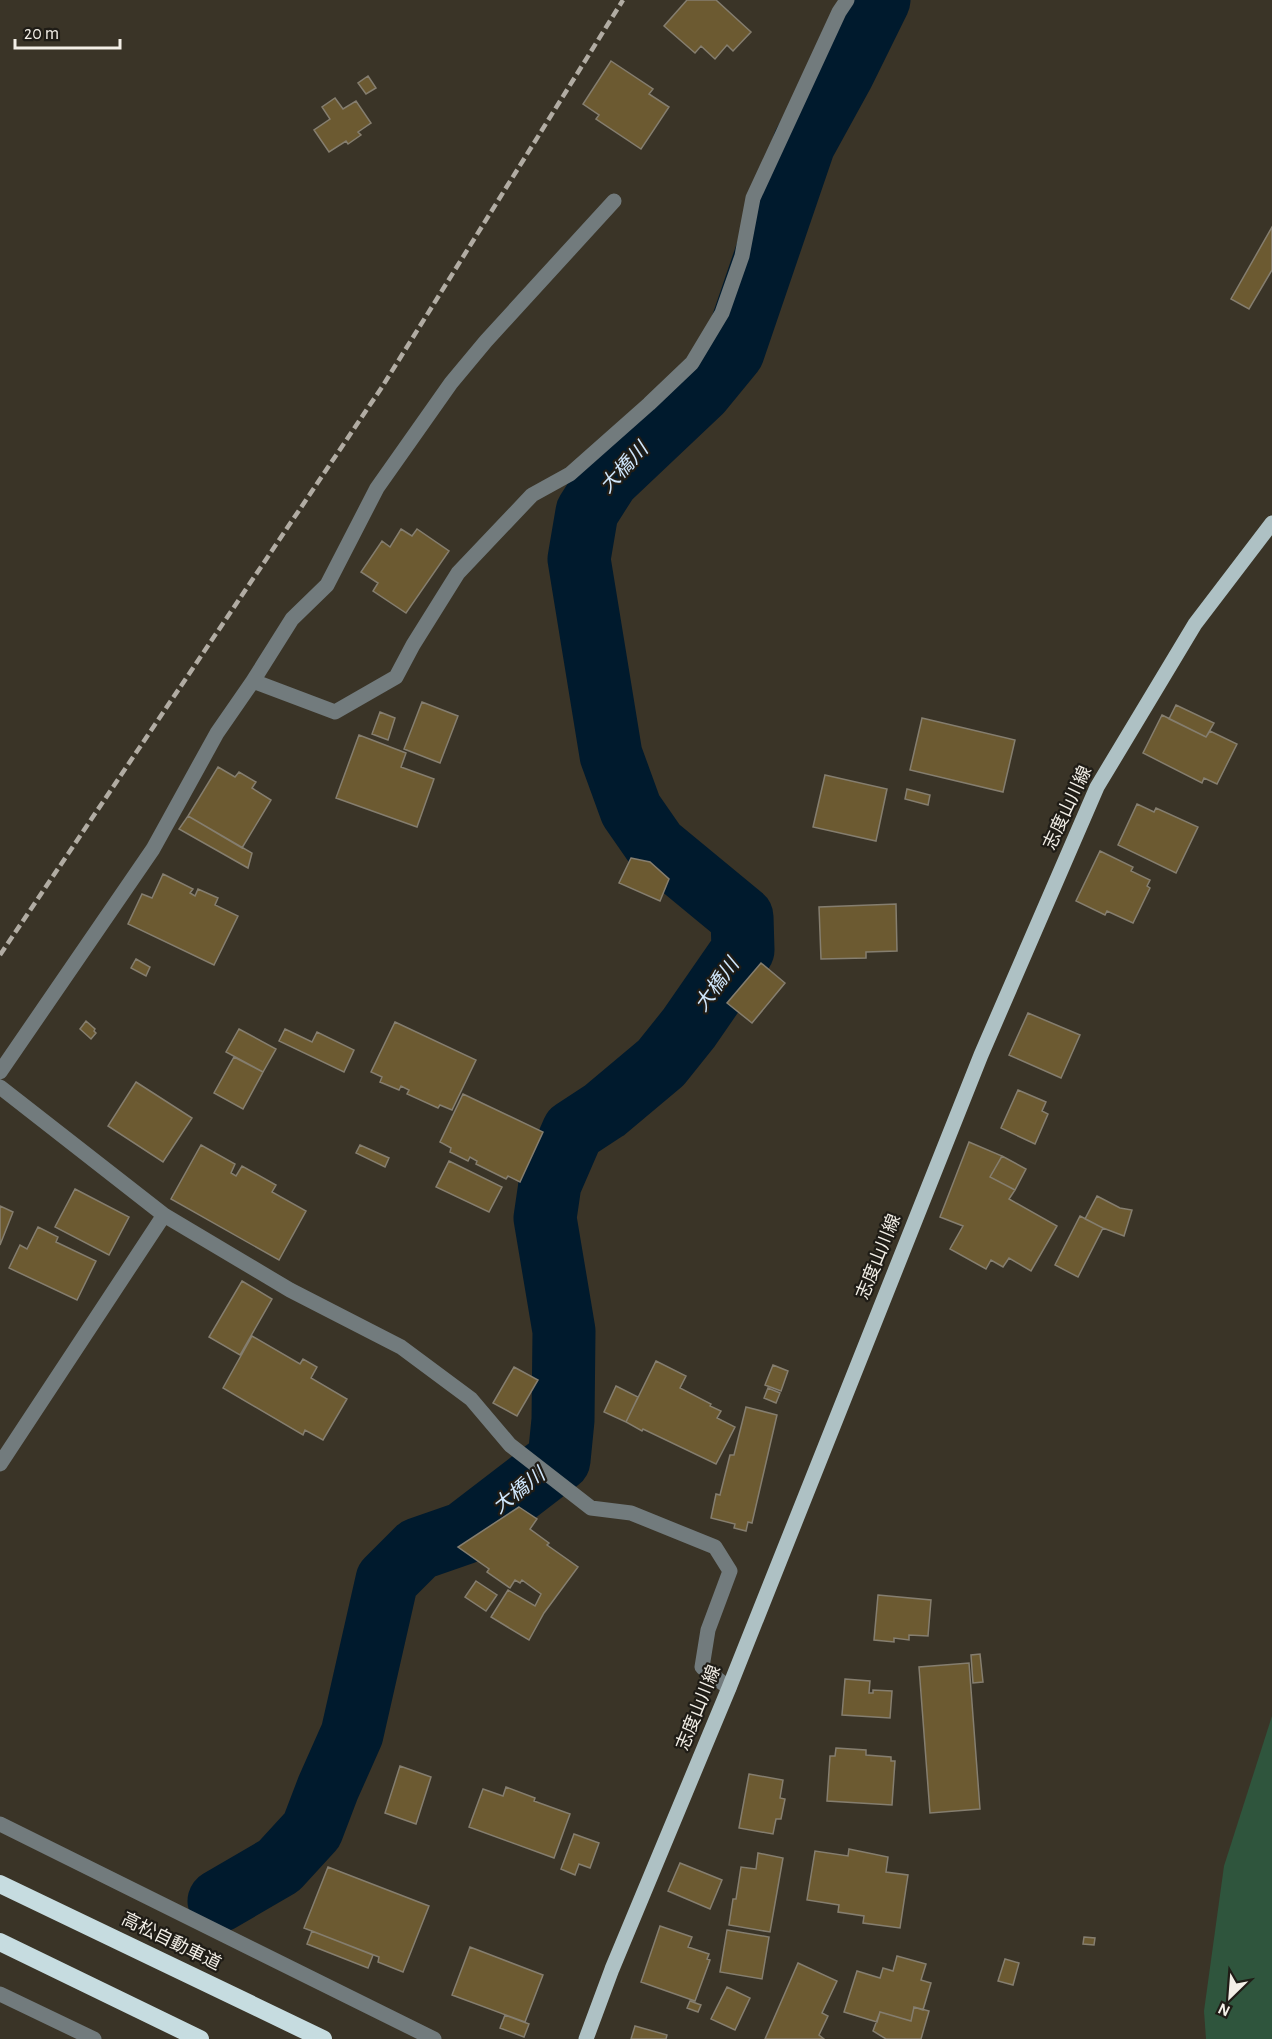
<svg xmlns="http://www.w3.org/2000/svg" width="1272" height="2039" viewBox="0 0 1272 2039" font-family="'Alegreya Sans','Noto Sans JP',sans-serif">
<rect width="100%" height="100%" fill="#3a3427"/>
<!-- green -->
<path fill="#2f553d" d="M 1272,1716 L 1272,2039 L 1206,2039 L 1204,2011 L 1224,1866 Z"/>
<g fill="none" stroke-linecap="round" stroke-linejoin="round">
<!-- river -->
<path stroke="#001a2d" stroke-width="63" d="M 219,1901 L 279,1866 L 312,1830 L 328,1788 L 352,1734 L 387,1580 L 418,1549 L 464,1533 L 559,1460 L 563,1420 L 564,1331 L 545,1218 L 550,1184 L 573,1131 L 605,1110 L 661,1063 L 689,1028 L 743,950 L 742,917 L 656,846 L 631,810 L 611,755 L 579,559 L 587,512 L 608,479 L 701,391 L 733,352 L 804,144 L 843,73 L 879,0"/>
</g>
<!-- building -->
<path fill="#6c5a31" stroke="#857e6f" stroke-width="1.5" d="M 687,0 L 716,0 L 751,32 L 733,51 L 727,45 L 715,59 L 701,46 L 695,53 L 664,26 Z
M 611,61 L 653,89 L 649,94 L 669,107 L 641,149 L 596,119 L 599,115 L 583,104 Z
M 368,76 L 376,88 L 366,94 L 358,83 Z
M 335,98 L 343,109 L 356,101 L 371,123 L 358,132 L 361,135 L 348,144 L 346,141 L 329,152 L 314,130 L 330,119 L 322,107 Z
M 1272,227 L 1272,270 L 1249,309 L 1231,299 Z
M 401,529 L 412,536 L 417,529 L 449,551 L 406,613 L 373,591 L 378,583 L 361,572 L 382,541 L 390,547 Z
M 422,702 L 458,716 L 440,763 L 404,749 Z
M 1176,705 L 1214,723 L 1206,737 L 1169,719 Z
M 380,712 L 395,718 L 388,740 L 372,734 Z
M 1162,715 L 1206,737 L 1210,731 L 1237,744 L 1217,784 L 1204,778 L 1202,783 L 1143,753 Z
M 922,718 L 1015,740 L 1003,792 L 910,770 Z
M 359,735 L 406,753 L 401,767 L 434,779 L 417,827 L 336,798 Z
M 218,767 L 235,777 L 239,772 L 256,782 L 252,788 L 271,800 L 242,848 L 188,816 Z
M 825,775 L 887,789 L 876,841 L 813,827 Z
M 907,789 L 930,795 L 928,805 L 905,799 Z
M 1137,804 L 1154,812 L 1156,808 L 1198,827 L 1176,873 L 1118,845 Z
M 188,816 L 252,853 L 248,868 L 179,829 Z
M 1100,851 L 1133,867 L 1131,871 L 1150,880 L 1147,886 L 1150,888 L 1133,923 L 1107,911 L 1105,915 L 1076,901 Z
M 631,858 L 650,862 L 669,879 L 660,901 L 619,883 Z
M 163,874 L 193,889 L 190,893 L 195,896 L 198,889 L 218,898 L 215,905 L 238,916 L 214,965 L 128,924 L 142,894 L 152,898 Z
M 896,904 L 897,951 L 866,952 L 866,958 L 821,959 L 819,907 Z
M 136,959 L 150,967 L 146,976 L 131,968 Z
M 761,963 L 785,983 L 752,1023 L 727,1003 Z
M 1028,1013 L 1080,1035 L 1061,1078 L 1009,1055 Z
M 86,1021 L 95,1029 L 94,1031 L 96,1033 L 91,1039 L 80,1029 Z
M 395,1022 L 476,1060 L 452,1110 L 440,1105 L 438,1108 L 407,1094 L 409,1090 L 401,1086 L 399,1090 L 380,1082 L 382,1077 L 371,1072 Z
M 239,1029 L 276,1049 L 263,1072 L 226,1052 Z
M 285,1029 L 312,1042 L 317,1032 L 354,1050 L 344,1072 L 279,1041 Z
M 234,1057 L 263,1072 L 243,1109 L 214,1093 Z
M 136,1082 L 192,1118 L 163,1162 L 108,1126 Z
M 1018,1090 L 1046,1102 L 1042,1111 L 1048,1114 L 1035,1144 L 1001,1128 Z
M 463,1094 L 543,1132 L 520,1182 L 508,1176 L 506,1179 L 476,1164 L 477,1161 L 470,1157 L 468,1161 L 450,1152 L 451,1148 L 440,1142 Z
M 969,1142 L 1002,1156 L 990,1177 L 1015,1190 L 1009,1199 L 1057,1226 L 1031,1271 L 1009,1258 L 1003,1267 L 991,1260 L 986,1269 L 950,1249 L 963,1226 L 940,1217 Z
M 201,1145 L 235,1164 L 231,1173 L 236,1176 L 242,1166 L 276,1185 L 272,1192 L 306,1211 L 279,1260 L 171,1199 Z
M 360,1145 L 389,1158 L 385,1167 L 356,1153 Z
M 1002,1156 L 1026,1169 L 1015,1190 L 990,1177 Z
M 449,1161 L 502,1187 L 489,1212 L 436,1187 Z
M 75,1189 L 129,1217 L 109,1255 L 55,1227 Z
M 1097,1196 L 1120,1208 L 1132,1210 L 1124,1236 L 1103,1228 L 1085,1219 Z
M 0,1206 L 13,1212 L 0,1245 Z
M 1080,1216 L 1103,1228 L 1078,1277 L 1055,1265 Z
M 38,1227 L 58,1237 L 56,1242 L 96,1261 L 77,1300 L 9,1268 L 20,1245 L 27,1249 Z
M 242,1281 L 272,1299 L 240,1355 L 209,1337 Z
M 252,1336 L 300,1364 L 303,1359 L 317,1367 L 311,1378 L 347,1399 L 323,1440 L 305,1430 L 303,1435 L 223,1388 Z
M 656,1361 L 686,1376 L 680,1388 L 711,1404 L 710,1406 L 721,1411 L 717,1418 L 735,1427 L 716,1464 L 643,1429 L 642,1431 L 626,1422 Z
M 773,1365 L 788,1371 L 781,1391 L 765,1385 Z
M 514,1367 L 538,1380 L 517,1416 L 493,1403 Z
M 616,1386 L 638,1397 L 626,1422 L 604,1412 Z
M 768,1388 L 780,1393 L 776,1403 L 764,1398 Z
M 746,1407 L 777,1415 L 752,1523 L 748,1522 L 746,1531 L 734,1528 L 735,1524 L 711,1518 L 716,1494 L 720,1495 L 730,1455 L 734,1455 Z
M 519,1507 L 537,1519 L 530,1529 L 549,1543 L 547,1545 L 578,1567 L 544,1613 L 529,1640 L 491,1617 L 508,1590 L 535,1606 L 541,1594 L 522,1580 L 520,1583 L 515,1580 L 510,1588 L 487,1572 L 489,1569 L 458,1547 Z
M 476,1581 L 497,1595 L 486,1611 L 465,1597 Z
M 878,1595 L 931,1600 L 928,1636 L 909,1635 L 909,1640 L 894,1638 L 894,1642 L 874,1640 Z
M 980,1654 L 983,1682 L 973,1683 L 971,1655 Z
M 969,1663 L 980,1809 L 930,1813 L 919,1667 Z
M 845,1679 L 870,1681 L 869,1693 L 873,1693 L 873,1690 L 892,1691 L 890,1718 L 842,1715 Z
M 836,1748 L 866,1750 L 866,1755 L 891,1757 L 891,1761 L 895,1761 L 892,1805 L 827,1801 L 830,1756 L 835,1756 Z
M 400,1766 L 431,1777 L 416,1824 L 385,1813 Z
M 749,1774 L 783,1780 L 780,1798 L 785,1799 L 781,1819 L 776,1819 L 773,1834 L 739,1828 Z
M 506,1787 L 535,1798 L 534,1801 L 570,1814 L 554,1858 L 469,1827 L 483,1789 L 503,1796 Z
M 574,1834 L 599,1843 L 590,1868 L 579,1864 L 575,1875 L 561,1869 Z
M 849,1849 L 888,1857 L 886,1872 L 908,1875 L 900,1928 L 863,1923 L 864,1916 L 838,1912 L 839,1905 L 807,1900 L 815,1851 L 848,1856 Z
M 758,1853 L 783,1858 L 770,1932 L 729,1925 L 733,1899 L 736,1899 L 741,1867 L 756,1869 Z
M 680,1863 L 722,1880 L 710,1909 L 668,1891 Z
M 328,1867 L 429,1906 L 403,1972 L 378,1962 L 379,1957 L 304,1928 Z
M 660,1926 L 692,1937 L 688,1947 L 709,1954 L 707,1959 L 710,1960 L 695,2001 L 641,1982 Z
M 727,1930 L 769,1937 L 762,1979 L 720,1972 Z
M 312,1931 L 373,1955 L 368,1968 L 307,1944 Z
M 1084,1937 L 1095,1938 L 1094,1945 L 1083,1944 Z
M 470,1947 L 543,1975 L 525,2022 L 452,1995 Z
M 897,1956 L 926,1964 L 921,1980 L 931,1983 L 923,2010 L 914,2007 L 911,2021 L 880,2012 L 877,2022 L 844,2012 L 857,1971 L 880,1978 L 883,1968 L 893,1971 Z
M 1005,1959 L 1019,1963 L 1013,1985 L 998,1981 Z
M 798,1963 L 837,1981 L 822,2013 L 828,2016 L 819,2035 L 824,2039 L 765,2039 Z
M 727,1987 L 750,1998 L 735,2030 L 711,2019 Z
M 690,2001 L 701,2005 L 698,2012 L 687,2008 Z
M 914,2007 L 929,2011 L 921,2039 L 886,2039 L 873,2031 L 880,2012 L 911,2021 Z
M 505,2015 L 529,2024 L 524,2037 L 500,2028 Z
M 635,2026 L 667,2035 L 666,2039 L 631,2039 Z"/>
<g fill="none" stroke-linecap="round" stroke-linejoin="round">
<!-- minor -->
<path stroke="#727b7d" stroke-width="15" d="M 253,681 L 292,619 L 327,585 L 377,488 L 451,383 L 486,341 L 614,201
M 0,1072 L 153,849 L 217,733 L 253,681 L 335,712 L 396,677 L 413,645 L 458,573 L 532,495 L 570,474 L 649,404 L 692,363 L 722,313 L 742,256 L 753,198 L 839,12 L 847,0
M 0,1087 L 164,1215 L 290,1290 L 401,1347 L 471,1399 L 510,1445 L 591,1508 L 631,1513 L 715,1547 L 730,1571 L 708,1630 L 702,1667 L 729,1688
M 0,1464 L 164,1215
M 0,1824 L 434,2039
M 0,1994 L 94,2039"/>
<!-- major -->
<path stroke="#aec1c4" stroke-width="15" d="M 586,2039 L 612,1969 L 729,1688 L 981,1055 L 1097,787 L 1195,624 L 1272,523"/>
<!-- highway -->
<path stroke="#c6dce0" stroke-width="18" d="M 0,1884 L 323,2039
M 0,1942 L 200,2039"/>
<!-- rail -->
<path stroke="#b1aca3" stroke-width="4.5" stroke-dasharray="9 4.5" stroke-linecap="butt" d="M 0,955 L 382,387 L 623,0"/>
</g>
<g text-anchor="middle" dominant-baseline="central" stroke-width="4.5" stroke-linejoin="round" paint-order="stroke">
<!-- street labels -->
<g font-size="18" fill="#f3efe7" stroke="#1f1c16">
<text transform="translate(1068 808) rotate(-65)">志度山川線</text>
<text transform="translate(879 1257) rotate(-68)">志度山川線</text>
<text transform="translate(699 1708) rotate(-68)">志度山川線</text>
<text transform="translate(171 1942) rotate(26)">高松自動車道</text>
</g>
<!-- water labels -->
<g font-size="20" font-style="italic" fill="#d0e7fc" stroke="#1f1c16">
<text transform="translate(624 468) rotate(-47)">大橋川</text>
<text transform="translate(717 985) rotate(-54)">大橋川</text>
<text transform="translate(519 1491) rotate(-38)">大橋川</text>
</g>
</g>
<!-- north arrow -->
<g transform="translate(1230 1997) rotate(205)" stroke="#1f1c16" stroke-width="4.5" paint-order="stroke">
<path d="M0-4.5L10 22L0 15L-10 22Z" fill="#f3efe7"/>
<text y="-9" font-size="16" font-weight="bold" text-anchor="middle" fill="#f3efe7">N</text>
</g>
<!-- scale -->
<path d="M15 39v9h105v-9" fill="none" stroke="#f3efe7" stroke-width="3"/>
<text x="24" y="39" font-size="18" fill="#f3efe7" stroke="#1f1c16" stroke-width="4.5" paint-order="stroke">20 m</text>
</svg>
